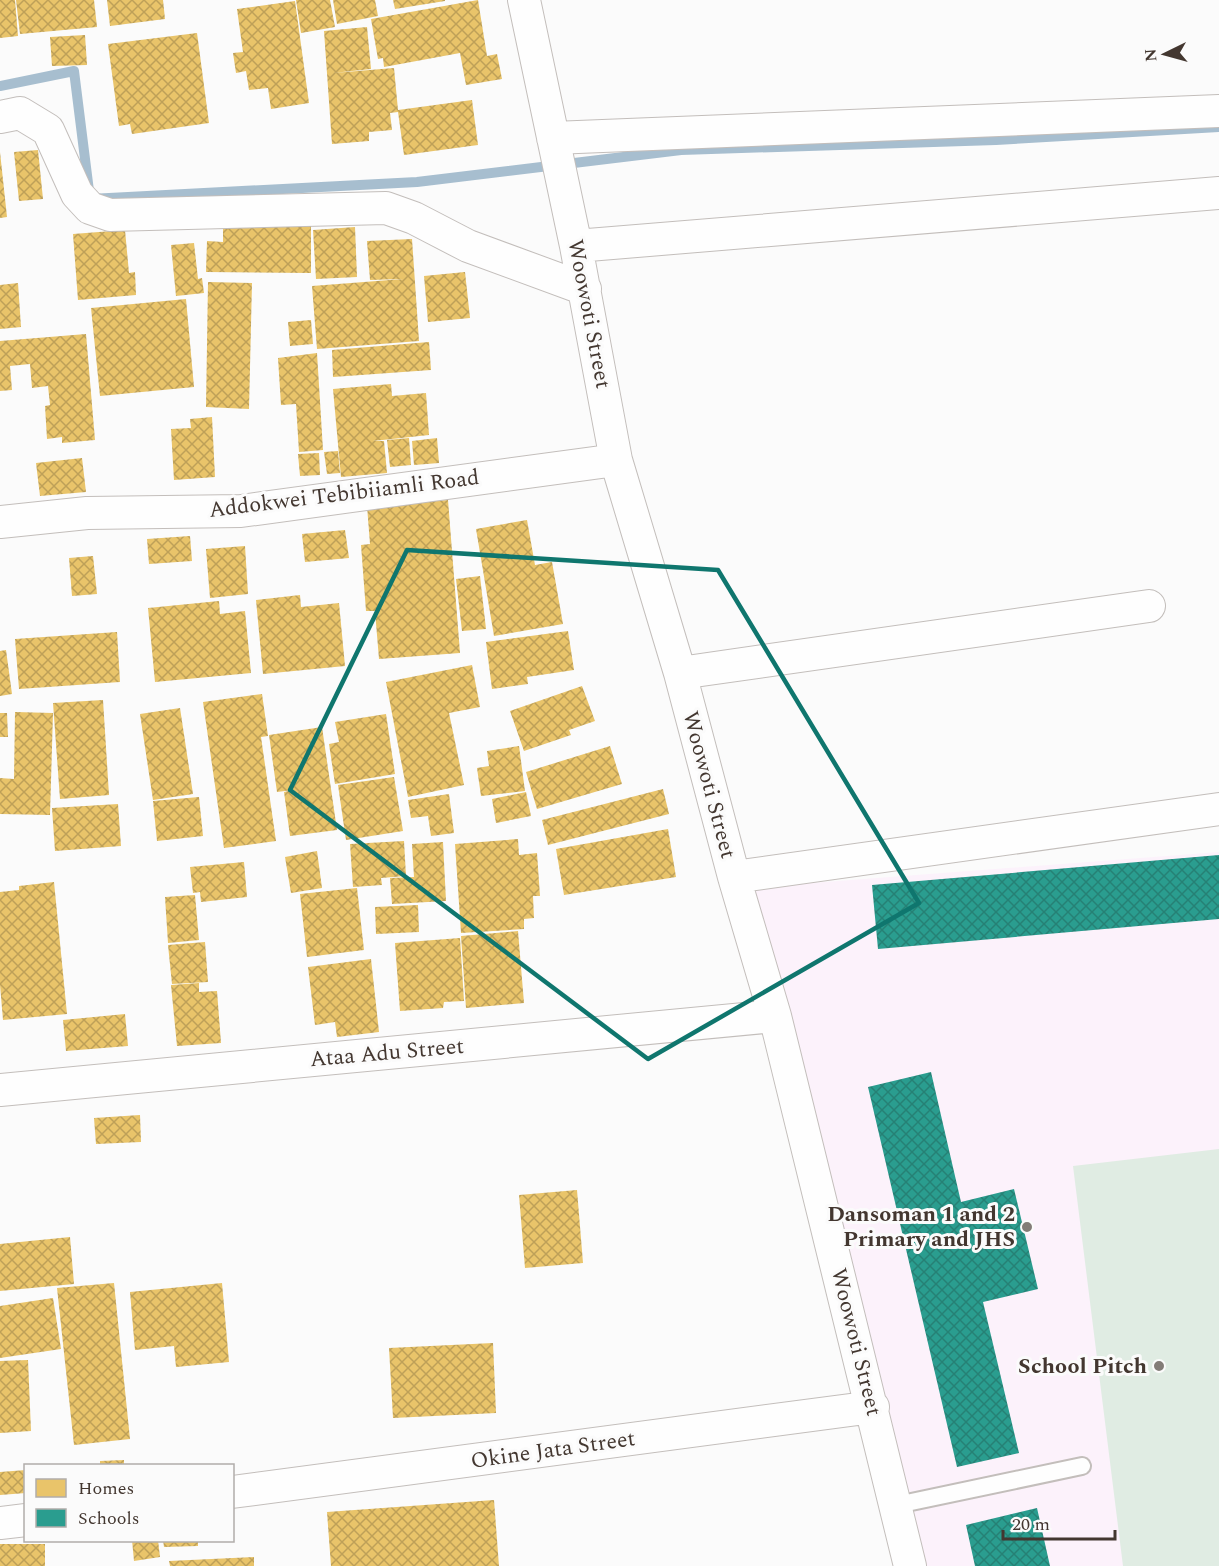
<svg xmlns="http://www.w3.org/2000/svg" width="1219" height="1566" viewBox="0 0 1219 1566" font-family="Spectral,serif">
<defs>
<pattern id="homes-cross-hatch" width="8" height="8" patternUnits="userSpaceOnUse" patternTransform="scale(1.5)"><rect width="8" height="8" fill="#e9c46a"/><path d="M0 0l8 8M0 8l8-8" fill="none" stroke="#bea058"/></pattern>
<pattern id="schools-cross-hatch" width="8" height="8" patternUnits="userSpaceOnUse" patternTransform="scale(1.5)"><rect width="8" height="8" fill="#2a9d8f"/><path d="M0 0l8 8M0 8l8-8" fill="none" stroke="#268175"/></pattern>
</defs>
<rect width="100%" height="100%" fill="#fbfbfb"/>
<!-- education -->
<path fill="#fcf2fb" d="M 1219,852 L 1219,1566 L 925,1566 L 747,888 Z"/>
<!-- garden -->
<path fill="#e0ece3" d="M 1219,1149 L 1219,1566 L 1123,1566 L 1073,1166 Z"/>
<!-- homes -->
<path fill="url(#homes-cross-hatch)" d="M 0,0 L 15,0 L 18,36 L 0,38 Z
M 16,0 L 94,0 L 97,27 L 20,34 Z
M 107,0 L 163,0 L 165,19 L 110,26 Z
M 296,0 L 330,0 L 335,27 L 301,33 Z
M 333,0 L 375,0 L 378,16 L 337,24 Z
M 393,0 L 445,0 L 445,1 L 395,9 Z
M 478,0 L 487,56 L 497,54 L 502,79 L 466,85 L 460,53 L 384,67 L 383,58 L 378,59 L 371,19 Z
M 295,1 L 309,103 L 271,109 L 268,88 L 249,90 L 246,71 L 236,73 L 233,53 L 243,52 L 237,9 Z
M 367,27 L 371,69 L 333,73 L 394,68 L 398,110 L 472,100 L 478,145 L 404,155 L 398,112 L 390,113 L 392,130 L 369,132 L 369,141 L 332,144 L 324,31 Z
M 197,33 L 209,123 L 132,134 L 130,124 L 119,126 L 108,44 Z
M 85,35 L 87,65 L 52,66 L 50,37 Z
M 38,150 L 43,199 L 19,201 L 14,152 Z
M 0,152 L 7,217 L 0,218 Z
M 223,222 L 311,223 L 311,273 L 206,272 L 207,241 L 223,242 Z
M 355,227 L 357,277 L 316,279 L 313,230 Z
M 125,230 L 129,273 L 135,272 L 136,295 L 78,300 L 73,234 Z
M 412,239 L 419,341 L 317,349 L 312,286 L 403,279 L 370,280 L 367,241 Z
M 194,243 L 198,279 L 202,278 L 204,293 L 176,296 L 171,245 Z
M 465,272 L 470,318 L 428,322 L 424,276 Z
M 208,282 L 252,283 L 249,409 L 206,407 Z
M 18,283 L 21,327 L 0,329 L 0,285 Z
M 186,299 L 194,387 L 100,396 L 91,308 Z
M 311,320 L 313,344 L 290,346 L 288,322 Z
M 86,334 L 95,440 L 62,443 L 62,437 L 47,439 L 45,406 L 50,405 L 48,386 L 32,388 L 30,364 L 10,366 L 12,390 L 0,391 L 0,341 Z
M 429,342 L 431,370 L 333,377 L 332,350 Z
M 317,353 L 323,450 L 299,452 L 296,404 L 281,405 L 278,358 Z
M 391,384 L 392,396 L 426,393 L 429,435 L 373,441 L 384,441 L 387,473 L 341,477 L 333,389 Z
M 212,417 L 215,477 L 174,480 L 171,429 L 191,428 L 190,419 Z
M 409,438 L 411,465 L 390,467 L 387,440 Z
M 437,438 L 439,463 L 414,465 L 412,441 Z
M 338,451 L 340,473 L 327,474 L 324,452 Z
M 319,453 L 320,475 L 300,476 L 298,454 Z
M 82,458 L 86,492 L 40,496 L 36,463 Z
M 448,500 L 460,653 L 379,659 L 375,611 L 366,611 L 361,545 L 370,544 L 367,506 Z
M 527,520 L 535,565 L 552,562 L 563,624 L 494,636 L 476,529 Z
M 345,530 L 349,558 L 305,562 L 302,534 Z
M 190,536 L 192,561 L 149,564 L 147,539 Z
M 245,546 L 248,594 L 210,598 L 206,549 Z
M 93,556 L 97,594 L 72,596 L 69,558 Z
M 480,576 L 486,629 L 462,631 L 456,579 Z
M 300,595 L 301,607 L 339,603 L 345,666 L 263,674 L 256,600 Z
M 219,601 L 220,614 L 245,611 L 251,673 L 155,682 L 148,608 Z
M 568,631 L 574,670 L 527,677 L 528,684 L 492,689 L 486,642 Z
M 117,632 L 120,682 L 19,689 L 15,639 Z
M 6,650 L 12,694 L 0,696 L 0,651 Z
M 472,665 L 480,707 L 449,713 L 464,785 L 408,797 L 386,682 Z
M 582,686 L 595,721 L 569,730 L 571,735 L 524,751 L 510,711 Z
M 262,694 L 268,736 L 261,737 L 276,841 L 224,848 L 203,702 Z
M 103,700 L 109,795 L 60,799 L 53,703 Z
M 180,708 L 193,794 L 153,800 L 140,714 Z
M 15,712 L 53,713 L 50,815 L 0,814 L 0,778 L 14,779 Z
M 0,713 L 7,713 L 8,737 L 0,737 Z
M 386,714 L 395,774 L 335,784 L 329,744 L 339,742 L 335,722 Z
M 322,727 L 337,830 L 290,836 L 284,792 L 293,790 L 277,792 L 269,735 Z
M 519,746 L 525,791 L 481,796 L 477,768 L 489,766 L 487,751 Z
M 610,746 L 622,784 L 537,809 L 526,772 Z
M 394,777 L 403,831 L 346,840 L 338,785 Z
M 663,789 L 669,814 L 548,845 L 542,820 Z
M 526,792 L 531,816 L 496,823 L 492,799 Z
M 449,794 L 454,833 L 431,836 L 428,816 L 411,818 L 408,800 Z
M 199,797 L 203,836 L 157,841 L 153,801 Z
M 118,804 L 121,846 L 55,851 L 52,808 Z
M 668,829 L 676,877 L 564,895 L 556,849 Z
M 518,839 L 519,855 L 537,853 L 540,896 L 533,896 L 534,918 L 524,919 L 524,929 L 461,933 L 455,844 Z
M 404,841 L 406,876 L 381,878 L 382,885 L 353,887 L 350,844 Z
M 443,842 L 446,901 L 392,904 L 390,878 L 414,877 L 412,844 Z
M 317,851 L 322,888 L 291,893 L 285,857 Z
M 244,862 L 247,897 L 201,902 L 200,892 L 193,893 L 190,867 Z
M 54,882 L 67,1014 L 3,1020 L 0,985 L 0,892 L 19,890 L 19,886 Z
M 357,888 L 364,950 L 307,957 L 300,894 Z
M 195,895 L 199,940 L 168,943 L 165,897 Z
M 418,905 L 419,932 L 376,934 L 375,907 Z
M 518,931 L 524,1003 L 466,1008 L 461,936 Z
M 460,938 L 464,1001 L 444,1002 L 443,1008 L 400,1011 L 395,943 Z
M 205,942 L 208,982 L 172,984 L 168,945 Z
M 371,959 L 379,1032 L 337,1037 L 335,1022 L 315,1025 L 308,967 Z
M 199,983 L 199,992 L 217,991 L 221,1043 L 177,1046 L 171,985 Z
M 125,1014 L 128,1046 L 66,1051 L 63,1020 Z
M 140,1115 L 141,1142 L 96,1144 L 94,1118 Z
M 577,1190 L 583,1263 L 525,1268 L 519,1195 Z
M 70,1237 L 74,1284 L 0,1291 L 0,1244 Z
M 114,1283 L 130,1439 L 74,1445 L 57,1288 Z
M 222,1283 L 229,1362 L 176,1367 L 174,1346 L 135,1350 L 130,1292 Z
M 53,1298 L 61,1349 L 0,1358 L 0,1306 Z
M 493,1343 L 496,1413 L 393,1418 L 389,1348 Z
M 28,1360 L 31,1431 L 0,1433 L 0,1361 Z
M 124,1460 L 124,1466 L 100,1466 L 100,1461 Z
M 26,1470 L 26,1493 L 0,1495 L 0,1472 Z
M 494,1500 L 499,1566 L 331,1566 L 327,1512 Z
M 132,1540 L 158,1540 L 160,1557 L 134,1561 Z
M 163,1540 L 198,1540 L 198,1546 L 164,1547 Z
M 0,1544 L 45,1544 L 45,1566 L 0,1566 Z
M 254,1557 L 254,1566 L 170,1566 L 169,1561 Z"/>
<!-- schools -->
<path fill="url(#schools-cross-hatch)" d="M 1219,855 L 1219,919 L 878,949 L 872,885 Z
M 931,1072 L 961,1202 L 1014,1189 L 1038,1289 L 983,1302 L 1019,1453 L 957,1467 L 868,1087 Z
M 1037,1508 L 1050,1566 L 975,1566 L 966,1525 Z"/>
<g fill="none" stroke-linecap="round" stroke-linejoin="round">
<!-- stream -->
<path stroke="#a7becf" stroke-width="10" d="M 0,86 L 74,71 L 90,199 L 417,182 L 681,150 L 996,140 L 1219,127"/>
<!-- service casing -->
<g stroke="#c3bebb" stroke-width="20">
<path id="service" d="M 897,1505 L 1082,1466"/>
</g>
<!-- minor casing -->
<g stroke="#c3bebb" stroke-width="34">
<path id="minor" d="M 524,0 L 576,246 L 616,460 L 680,673 L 734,877 L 775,1016 L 910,1566
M 0,117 L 20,113 L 48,130 L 77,194 L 90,208 L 110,215 L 386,208 L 414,218 L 468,246 L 585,289
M 553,138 L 1219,111
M 576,246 L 1219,193
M 0,522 L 87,513 L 241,511 L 616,460
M 680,673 L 1149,606
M 734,877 L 1219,809
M 0,1090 L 775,1016
M 232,1492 L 873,1407
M 0,1523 L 26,1520"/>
</g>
<!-- service -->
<use href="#service" stroke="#fefefe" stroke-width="16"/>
<!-- minor -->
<use href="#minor" stroke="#fefefe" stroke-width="32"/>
</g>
<!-- marked area -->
<path fill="none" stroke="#0f766e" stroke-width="4.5" stroke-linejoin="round" d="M 407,550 L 718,570 L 919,903 L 648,1059 L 290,790 Z"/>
<!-- markers -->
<g fill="#837c77" stroke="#fbfbfb" stroke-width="2">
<circle cx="1027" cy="1227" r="6"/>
<circle cx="1159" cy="1366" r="6"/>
</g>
<g text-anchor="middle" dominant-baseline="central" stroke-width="6" stroke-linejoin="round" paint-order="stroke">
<!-- street labels -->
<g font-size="22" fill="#433730" stroke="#fbfbfb">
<text transform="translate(589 314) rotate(79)">Woowoti Street</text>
<text transform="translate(344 494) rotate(-7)">Addokwei Tebibiiamli Road</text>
<text transform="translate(709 785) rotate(75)">Woowoti Street</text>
<text transform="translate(387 1053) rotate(-5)">Ataa Adu Street</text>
<text transform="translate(856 1342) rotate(76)">Woowoti Street</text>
<text transform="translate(553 1450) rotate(-8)">Okine Jata Street</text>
</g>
<!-- poi labels -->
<g font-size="22" font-weight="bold" fill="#433730" stroke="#fbfbfb" text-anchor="end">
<text x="1015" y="1214">Dansoman 1 and 2<tspan x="1015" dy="25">Primary and JHS</tspan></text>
<text x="1147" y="1366">School Pitch</text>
</g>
</g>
<!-- legend -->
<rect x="24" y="1464" width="210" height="78" fill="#fbfbfb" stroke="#b1adaa" stroke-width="1.5"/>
<rect x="36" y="1479" width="30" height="18" fill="#e9c46a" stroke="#b1adaa" stroke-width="1.5"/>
<text x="78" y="1494" font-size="18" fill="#433730">Homes</text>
<rect x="36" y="1509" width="30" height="18" fill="#2a9d8f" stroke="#b1adaa" stroke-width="1.5"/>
<text x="78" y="1524" font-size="18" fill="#433730">Schools</text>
<!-- north arrow -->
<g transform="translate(1165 54) rotate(265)" stroke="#fbfbfb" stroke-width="4.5" paint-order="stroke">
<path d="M0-4.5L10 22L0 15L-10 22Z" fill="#433730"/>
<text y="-9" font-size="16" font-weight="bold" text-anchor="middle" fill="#433730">N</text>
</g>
<!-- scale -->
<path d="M1003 1530v9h112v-9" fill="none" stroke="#433730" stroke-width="3"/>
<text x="1012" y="1530" font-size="18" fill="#433730" stroke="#fbfbfb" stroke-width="4.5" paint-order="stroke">20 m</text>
</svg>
